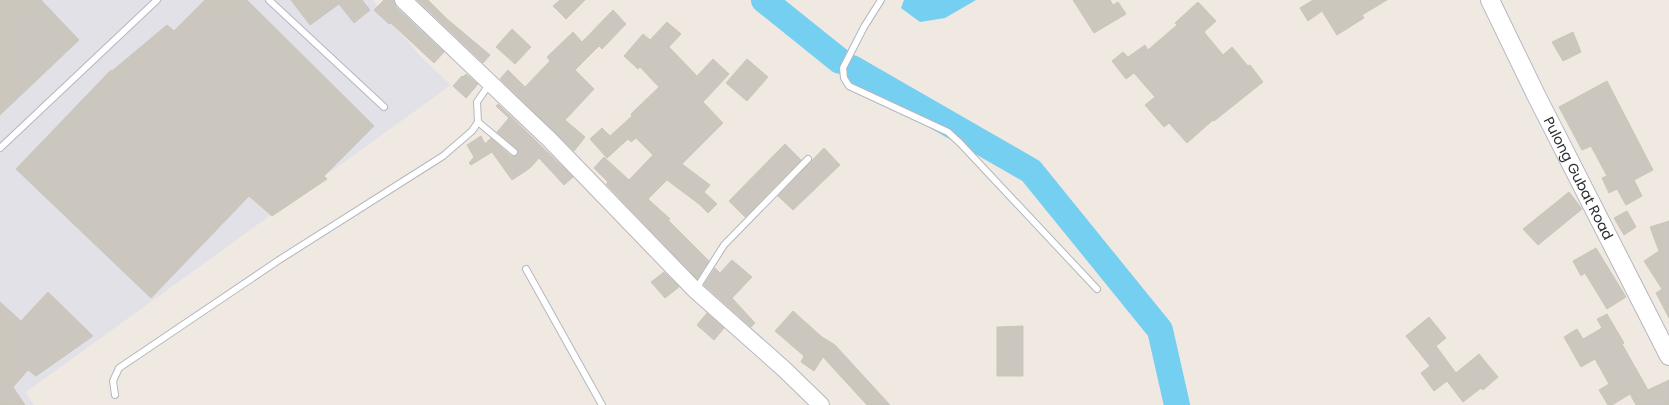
<svg xmlns="http://www.w3.org/2000/svg" width="1669" height="405" viewBox="0 0 1669 405" font-family="Poppins,sans-serif">
<rect width="100%" height="100%" fill="#efe9e1"/>
<!-- industrial -->
<path fill="#e3e1e8" d="M 0,0 L 373,0 L 421,57 L 451,85 L 26,392 L 34,405 L 0,405 Z"/>
<!-- water -->
<path fill="#75cff0" d="M 904,0 L 976,0 L 945,18 L 920,22 L 901,8 Z"/>
<g fill="none" stroke-linecap="round" stroke-linejoin="round">
<!-- river -->
<path stroke="#75cff0" stroke-width="26" d="M 764,0 L 840,61
M 852,68 L 1031,171 L 1160,330 L 1177,405"/>
</g>
<!-- building -->
<path fill="#cbc7bf" stroke="#cbc5ba" d="M 0,0 L 41,0 L 79,40 L 0,115 Z
M 205,0 L 247,0 L 374,126 L 324,176 L 327,179 L 272,216 L 249,196 L 151,298 L 16,169 L 111,70 L 112,71 L 167,25 L 174,31 Z
M 291,0 L 362,0 L 370,10 L 354,23 L 339,4 L 310,25 Z
M 384,0 L 394,0 L 396,7 L 444,52 L 434,63 L 391,23 L 389,24 L 374,10 Z
M 417,0 L 428,0 L 447,19 L 490,55 L 483,63 Z
M 560,0 L 585,0 L 566,19 L 553,6 Z
M 1073,0 L 1110,0 L 1113,5 L 1118,2 L 1126,14 L 1094,33 Z
M 1313,0 L 1387,0 L 1362,15 L 1364,18 L 1337,35 L 1322,11 L 1308,21 L 1300,8 Z
M 1198,2 L 1216,21 L 1204,32 L 1223,55 L 1232,47 L 1248,66 L 1250,65 L 1263,82 L 1214,121 L 1213,120 L 1187,143 L 1169,123 L 1164,127 L 1145,105 L 1155,97 L 1134,73 L 1126,79 L 1112,61 L 1123,52 L 1128,57 L 1145,45 L 1148,50 L 1177,25 L 1175,23 Z
M 613,10 L 626,24 L 602,49 L 599,46 L 575,70 L 594,89 L 565,120 L 585,137 L 574,151 L 500,79 L 508,70 L 525,87 L 550,61 L 547,57 L 573,32 L 582,42 Z
M 667,22 L 681,34 L 669,47 L 697,76 L 713,59 L 729,74 L 703,102 L 723,123 L 682,164 L 710,185 L 704,192 L 717,204 L 708,213 L 699,204 L 667,180 L 648,199 L 670,219 L 668,220 L 709,261 L 697,279 L 606,184 L 608,182 L 594,168 L 604,157 L 629,180 L 653,155 L 636,138 L 631,142 L 628,139 L 607,158 L 590,139 L 602,128 L 610,136 L 632,116 L 631,114 L 659,87 L 640,67 L 638,69 L 624,56 L 643,34 L 650,40 Z
M 512,29 L 531,47 L 515,64 L 496,47 Z
M 1573,32 L 1581,52 L 1563,61 L 1552,42 Z
M 747,59 L 768,77 L 747,101 L 726,83 Z
M 466,74 L 478,84 L 466,98 L 453,86 L 462,76 L 463,77 Z
M 1607,81 L 1653,170 L 1634,180 L 1642,196 L 1626,205 L 1617,189 L 1609,193 L 1602,178 L 1607,176 L 1591,146 L 1582,150 L 1559,107 Z
M 498,104 L 573,177 L 564,185 L 539,158 L 530,168 L 512,180 L 492,152 L 471,165 L 469,163 L 474,157 L 467,145 L 481,136 L 485,144 L 491,138 L 511,156 L 515,156 L 518,155 L 517,149 L 497,132 L 509,118 L 496,106 Z
M 785,144 L 801,160 L 745,217 L 729,201 Z
M 824,148 L 840,165 L 793,210 L 778,196 Z
M 1569,192 L 1582,209 L 1538,245 L 1523,229 Z
M 1627,211 L 1636,227 L 1624,235 L 1614,218 Z
M 1669,221 L 1669,318 L 1656,293 L 1662,289 L 1644,261 L 1659,251 L 1650,227 Z
M 1596,248 L 1626,297 L 1607,309 L 1585,273 L 1581,276 L 1573,261 Z
M 732,260 L 752,277 L 732,298 L 755,323 L 751,327 L 704,285 L 715,268 L 720,273 Z
M 664,272 L 679,287 L 665,298 L 651,282 Z
M 48,292 L 93,336 L 36,376 L 28,370 L 13,387 L 25,405 L 0,405 L 0,302 L 21,321 Z
M 793,311 L 822,337 L 835,345 L 890,405 L 867,405 L 823,357 L 814,371 L 801,362 L 804,356 L 775,331 Z
M 707,313 L 724,328 L 714,340 L 697,325 Z
M 1607,314 L 1624,343 L 1622,344 L 1648,390 L 1669,380 L 1669,405 L 1636,405 L 1630,394 L 1612,405 L 1608,405 L 1599,390 L 1609,384 L 1595,359 L 1581,367 L 1564,337 L 1577,329 L 1583,339 L 1602,328 L 1597,319 Z
M 1429,317 L 1446,338 L 1436,346 L 1456,373 L 1479,354 L 1498,377 L 1483,390 L 1481,388 L 1463,402 L 1447,381 L 1434,391 L 1421,373 L 1430,366 L 1406,336 Z
M 1023,326 L 1023,376 L 997,376 L 997,327 Z"/>
<g fill="none" stroke-linecap="round" stroke-linejoin="round">
<!-- service casing -->
<g stroke="#b4b7c1" stroke-width="8">
<path id="service" d="M 269,0 L 384,107
M 881,0 L 864,27 L 843,68 L 844,78 L 849,86 L 948,132 L 960,143 L 1097,289
M 478,122 L 514,152
M 0,148 L 157,0
M 526,269 L 602,405
M 696,289 L 724,245 L 808,159
M 115,395 L 113,381 L 119,368 L 279,260 L 443,156 L 472,131 L 478,122 L 477,102 L 490,83"/>
</g>
<!-- tertiary casing -->
<g stroke="#b4b7c1" stroke-width="18">
<path id="tertiary" d="M 403,0 L 550,140 L 695,290 L 785,370 L 821,405"/>
</g>
<!-- secondary casing -->
<g stroke="#b4b7c1" stroke-width="20">
<g id="secondary">
<path id="s1" d="M 1490,0 L 1536,95 L 1669,356"/>
</g>
</g>
<!-- service -->
<use href="#service" stroke="#fff" stroke-width="6"/>
<!-- tertiary -->
<use href="#tertiary" stroke="#fff" stroke-width="16"/>
<!-- secondary -->
<use href="#secondary" stroke="#fff" stroke-width="18"/>
</g>
<g text-anchor="middle" dominant-baseline="central" stroke-width="3" stroke-linejoin="round" paint-order="stroke">
<!-- street labels -->
<g font-size="14" fill="#2e2e2e" stroke="#fff">
<text stroke="none"><textPath href="#s1" startOffset="199">Pulong Gubat Road</textPath></text>
</g>
</g>
</svg>
